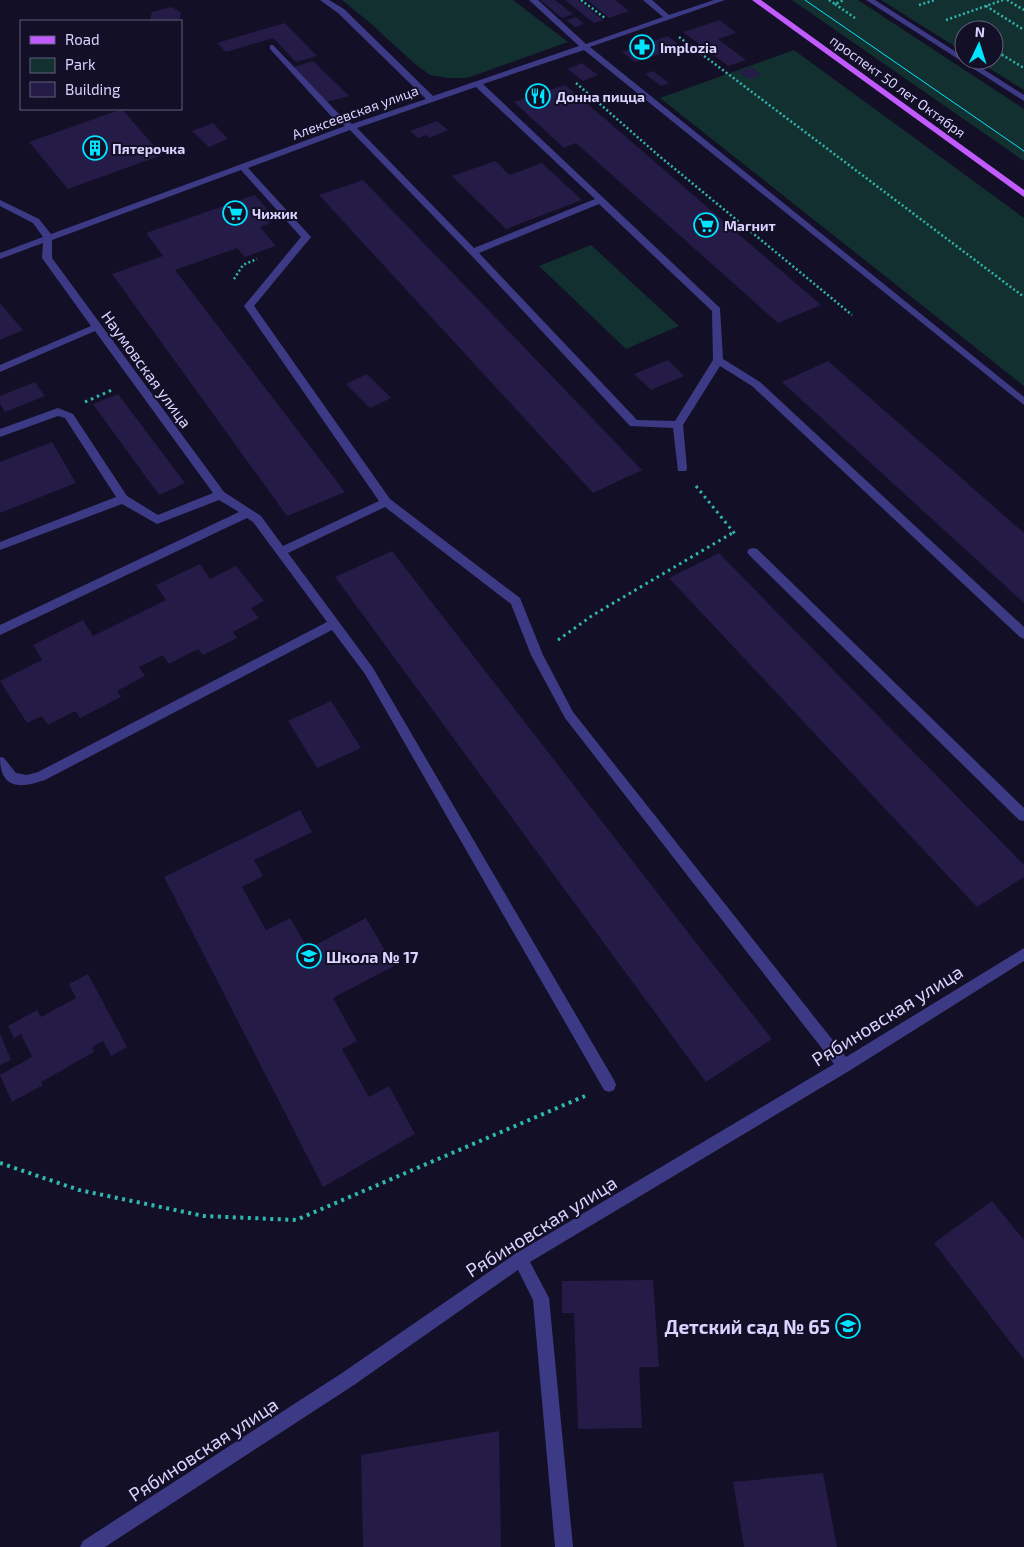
<svg xmlns="http://www.w3.org/2000/svg" width="1024" height="1547" viewBox="0 0 1024 1547" font-family="'Exo 2',sans-serif">
<rect width="100%" height="100%" fill="#130f26"/>
<!-- green -->
<path fill="#12302f" d="M 342,0 L 513,0 L 568,42 L 467,78 L 449,78 L 430,75 L 415,64 L 369,22 Z
M 792,0 L 858,0 L 1024,109 L 1024,161 Z
M 881,0 L 1024,0 L 1024,90 L 976,60 L 994,60 L 994,30 L 964,30 L 964,52 Z
M 794,50 L 1024,218 L 1024,386 L 660,98 Z
M 591,245 L 679,326 L 626,349 L 539,266 Z"/>
<!-- building -->
<path fill="#241b47" d="M 540,0 L 555,0 L 573,14 L 562,18 Z
M 565,0 L 578,0 L 603,20 L 594,23 Z
M 587,0 L 615,0 L 629,11 L 609,18 Z
M 171,7 L 181,12 L 180,19 L 176,21 L 153,21 L 150,19 L 152,12 Z
M 576,17 L 584,24 L 575,27 L 566,20 Z
M 720,20 L 736,33 L 718,39 L 746,60 L 728,66 L 683,32 Z
M 285,23 L 317,56 L 296,62 L 273,38 L 226,52 L 217,43 Z
M 668,36 L 682,47 L 635,62 L 622,52 Z
M 313,61 L 339,86 L 349,96 L 327,102 L 294,67 Z
M 582,63 L 598,75 L 583,81 L 567,69 Z
M 752,67 L 761,75 L 749,79 L 739,72 Z
M 653,71 L 669,83 L 661,86 L 645,74 Z
M 565,85 L 604,118 L 821,305 L 778,323 L 576,143 L 564,148 L 514,102 Z
M 122,109 L 162,155 L 68,189 L 29,142 Z
M 437,121 L 448,130 L 429,138 L 427,135 L 418,138 L 410,131 Z
M 213,123 L 228,139 L 209,147 L 192,131 Z
M 495,161 L 510,175 L 542,163 L 582,200 L 506,229 L 452,176 Z
M 363,180 L 520,343 L 642,470 L 593,493 L 319,195 Z
M 255,195 L 267,209 L 260,211 L 270,223 L 260,227 L 276,246 L 245,257 L 237,248 L 175,270 L 345,492 L 287,516 L 112,274 L 163,256 L 146,233 Z
M 0,303 L 23,330 L 0,340 Z
M 668,360 L 684,376 L 651,390 L 634,374 Z
M 828,361 L 1024,533 L 1024,603 L 782,382 Z
M 367,374 L 391,398 L 370,408 L 346,384 Z
M 35,382 L 45,396 L 5,412 L 0,404 L 0,396 Z
M 118,394 L 185,483 L 159,495 L 93,404 Z
M 52,442 L 76,483 L 0,513 L 0,462 Z
M 392,551 L 704,953 L 772,1039 L 706,1082 L 335,577 Z
M 719,553 L 1024,865 L 1024,877 L 977,907 L 669,578 Z
M 200,564 L 210,579 L 236,566 L 264,601 L 251,608 L 259,618 L 233,632 L 237,638 L 203,655 L 198,649 L 169,664 L 163,655 L 139,667 L 145,676 L 117,691 L 121,697 L 80,718 L 75,711 L 48,725 L 42,716 L 27,723 L 0,681 L 42,660 L 33,645 L 83,620 L 93,636 L 166,600 L 156,585 Z
M 331,701 L 361,748 L 317,768 L 288,721 Z
M 300,810 L 312,832 L 254,860 L 263,876 L 242,887 L 266,930 L 290,918 L 308,949 L 366,918 L 394,966 L 333,998 L 357,1041 L 342,1049 L 369,1097 L 389,1086 L 415,1134 L 323,1187 L 164,877 Z
M 88,974 L 127,1047 L 111,1056 L 103,1041 L 92,1047 L 94,1052 L 41,1082 L 43,1085 L 12,1102 L 0,1075 L 32,1057 L 21,1034 L 14,1038 L 8,1026 L 37,1010 L 41,1017 L 76,998 L 69,984 Z
M 0,1033 L 11,1060 L 0,1065 Z
M 992,1201 L 1024,1240 L 1024,1360 L 934,1243 Z
M 653,1280 L 659,1367 L 639,1367 L 642,1428 L 578,1429 L 574,1313 L 562,1313 L 562,1281 Z
M 499,1431 L 501,1547 L 363,1547 L 361,1455 Z
M 823,1473 L 837,1547 L 744,1547 L 733,1482 Z"/>
<g fill="none" stroke-linecap="round" stroke-linejoin="round">
<!-- path-far2 -->
<path stroke="#2fb8b0" stroke-width="2.5" stroke-dasharray="2 2.5" stroke-linecap="butt" d="M 581,0 L 605,18
M 829,0 L 835,4 L 844,0
M 1007,0 L 1024,10
M 835,4 L 855,18
M 919,5 L 935,0
M 986,6 L 1024,30
M 946,20 L 1003,0
M 679,37 L 1024,297
M 994,50 L 1024,68
M 576,83 L 658,155 L 852,315
M 234,279 L 243,265 L 257,259"/>
<!-- path-far1 -->
<path stroke="#2fb8b0" stroke-width="3" stroke-dasharray="2.5 4" stroke-linecap="butt" d="M 85,402 L 112,390
M 696,486 L 735,534
M 558,640 L 593,615 L 734,532"/>
<!-- path -->
<path stroke="#2fb8b0" stroke-width="4" stroke-dasharray="3 4.5" stroke-linecap="butt" d="M 0,1163 L 79,1190 L 204,1216 L 296,1220 L 585,1096"/>
<!-- minor -->
<path fill="#3d3a85" fill-rule="evenodd" d="M 320,0 L 329,0 L 344,9 L 433,96 L 579,46 L 529,0 L 538,0 L 586,44 L 663,17 L 643,0 L 652,0 L 669,15 L 714,0 L 725,0 L 590,47 L 1024,397 L 1024,405 L 584,50 L 483,84 L 720,308 L 723,359 L 760,382 L 1024,627 L 1024,639 L 1020,637 L 752,386 L 720,366 L 683,425 L 687,468 L 686,471 L 678,471 L 673,428 L 630,426 L 470,254 L 350,130 L 248,168 L 311,237 L 254,306 L 390,499 L 520,598 L 543,655 L 573,712 L 846,1057 L 1024,948 L 1024,961 L 849,1071 L 530,1262 L 549,1298 L 573,1547 L 555,1547 L 533,1300 L 518,1270 L 354,1385 L 105,1547 L 80,1547 L 83,1541 L 342,1373 L 515,1254 L 834,1064 L 565,718 L 531,655 L 511,604 L 385,507 L 288,553 L 373,668 L 614,1080 L 616,1085 L 614,1090 L 609,1092 L 604,1090 L 365,674 L 332,630 L 45,780 C 20,789 0,789 0,757 L 4,758 L 16,773 L 27,775 L 38,772 L 327,622 L 253,522 L 247,518 L 0,635 L 0,625 L 239,512 L 219,500 L 157,524 L 122,504 L 0,550 L 0,542 L 116,497 L 65,418 L 58,416 L 0,437 L 0,429 L 58,408 L 73,414 L 127,496 L 158,515 L 213,493 L 95,331 L 0,372 L 0,365 L 91,326 L 42,258 L 43,243 L 0,259 L 0,253 L 43,237 L 33,223 L 0,206 L 0,200 L 39,219 L 51,234 L 345,126 L 331,116 L 270,49 L 270,45 L 273,45 L 337,112 L 352,124 L 426,99 L 338,13 ZM 476,87 L 595,199 L 474,248 L 357,128 ZM 241,170 L 301,237 L 244,306 L 379,501 L 283,546 L 261,516 L 224,492 L 52,258 L 52,240 ZM 599,204 L 712,311 L 713,360 L 675,421 L 637,420 L 479,253 Z
M 866,0 L 875,0 L 964,57 L 964,60 L 969,60 L 1024,95 L 1024,101 Z
M 753,548 L 757,549 L 1024,808 L 1024,821 L 1019,820 L 749,555 L 747,552 L 749,549 Z"/>
<!-- major -->
<path fill="#c25bff" fill-rule="evenodd" d="M 752,0 L 761,0 L 1024,190 L 1024,197 Z"/>
<!-- tram -->
<path stroke="#00e5ff" stroke-width="1" d="M 805,0 L 1024,151"/>
</g>
<!-- icons -->
<defs>
<g id="pharmacy-ring" transform="scale(1.25)"><circle r="9.5" fill="#130f26" stroke="#00e5ff" stroke-width="1.5"/><path d="M-2-6h4v4h4v4h-4v4h-4v-4h-4v-4h4Z" fill="#00e5ff"/></g>
<g id="restaurant-ring" transform="scale(1.25)"><circle r="9.5" fill="#130f26" stroke="#00e5ff" stroke-width="1.5"/><path d="M-5-6h1v4h1v-4h1v4h1v-4h1v5L-1.5 .5V6h-2V.5L-5-1ZM5-6V6H3V1.5H1.5Q1.5-4 5-6Z" fill="#00e5ff"/></g>
<g id="building-ring" transform="scale(1.25)"><circle r="9.5" fill="#130f26" stroke="#00e5ff" stroke-width="1.5"/><path d="M-4-6H4V6H1V3H-1V6H-4ZM-2.5-4.3h1.7v1.8h-1.7ZM.8-4.3h1.7v1.8H.8ZM-2.5-1h1.7V.8h-1.7ZM.8-1h1.7V.8H.8Z" fill="#00e5ff"/></g>
<g id="supermarket-ring" transform="scale(1.25)"><circle r="9.5" fill="#130f26" stroke="#00e5ff" stroke-width="1.5"/><path d="M-6-5.5h2.5l.6 2H6L4.5 2H-2.5L-4.4-4H-6ZM-1.5 3.2a1.3 1.3 0 1 0 .1 0ZM3 3.2a1.3 1.3 0 1 0 .1 0Z" fill="#00e5ff"/></g>
<g id="school-ring" transform="scale(1.25)"><circle r="9.5" fill="#130f26" stroke="#00e5ff" stroke-width="1.5"/><path d="M0-5L7-2L0 1L-7-2ZM-4 1L0 2.5L4 1V4Q0 6-4 4Z" fill="#00e5ff"/></g>
</defs>
<g fill-rule="evenodd">
<use href="#pharmacy-ring" x="642" y="47"/>
<use href="#restaurant-ring" x="538" y="96"/>
<use href="#building-ring" x="95" y="148"/>
<use href="#supermarket-ring" x="235" y="213"/>
<use href="#supermarket-ring" x="706" y="225"/>
<use href="#school-ring" x="309" y="956"/>
<use href="#school-ring" x="848" y="1326"/>
</g>
<g text-anchor="middle" dominant-baseline="central" stroke-width="4" stroke-linejoin="round" paint-order="stroke">
<!-- far-poi labels -->
<g font-size="14" font-weight="bold" fill="#d9d4ff" stroke="#130f26" text-anchor="start">
<text x="660" y="47">Implozia</text>
<text x="556" y="96">Донна пицца</text>
<text x="112" y="148">Пятерочка</text>
<text x="252" y="213">Чижик</text>
<text x="724" y="225">Магнит</text>
</g>
<!-- far-street labels -->
<g font-size="14" fill="#d9d4ff" stroke="#130f26">
<text transform="translate(898 86) rotate(36)">проспект 50 лет Октября</text>
<text transform="translate(355 112) rotate(-20)">Алексеевская улица</text>
</g>
<!-- street labels -->
<g font-size="16" fill="#d9d4ff" stroke="#130f26">
<text transform="translate(147 369) rotate(54)">Наумовская улица</text>
</g>
<!-- poi labels -->
<g font-size="16" font-weight="bold" fill="#d9d4ff" stroke="#130f26" text-anchor="start">
<text x="326" y="956">Школа № 17</text>
</g>
<!-- near-street labels -->
<g font-size="19" fill="#d9d4ff" stroke="#130f26">
<text transform="translate(887 1015) rotate(-32)">Рябиновская улица</text>
<text transform="translate(541 1226) rotate(-32)">Рябиновская улица</text>
<text transform="translate(203 1449) rotate(-33)">Рябиновская улица</text>
</g>
<!-- near-poi labels -->
<g font-size="19" font-weight="bold" fill="#d9d4ff" stroke="#130f26" text-anchor="end">
<text x="830" y="1326">Детский сад № 65</text>
</g>
</g>
<!-- legend -->
<rect x="20" y="20" width="162" height="90" fill="#130f26" stroke="#625e7d"/>
<rect x="30" y="36" width="25" height="8" fill="#c25bff" stroke="#625e7d"/>
<text x="65" y="45" font-size="15" fill="#d9d4ff">Road</text>
<rect x="30" y="58" width="25" height="15" fill="#12302f" stroke="#625e7d"/>
<text x="65" y="70" font-size="15" fill="#d9d4ff">Park</text>
<rect x="30" y="82" width="25" height="15" fill="#241b47" stroke="#625e7d"/>
<text x="65" y="95" font-size="15" fill="#d9d4ff">Building</text>
<!-- north arrow -->
<g transform="translate(979 45) rotate(4)"><circle r="24" fill="#130f26" stroke="#625e7d"/>
<path d="M0-4L9 19L0 12L-9 19Z" fill="#00e5ff"/>
<text y="-8" font-size="14" font-weight="bold" text-anchor="middle" fill="#d9d4ff">N</text>
</g>
</svg>
